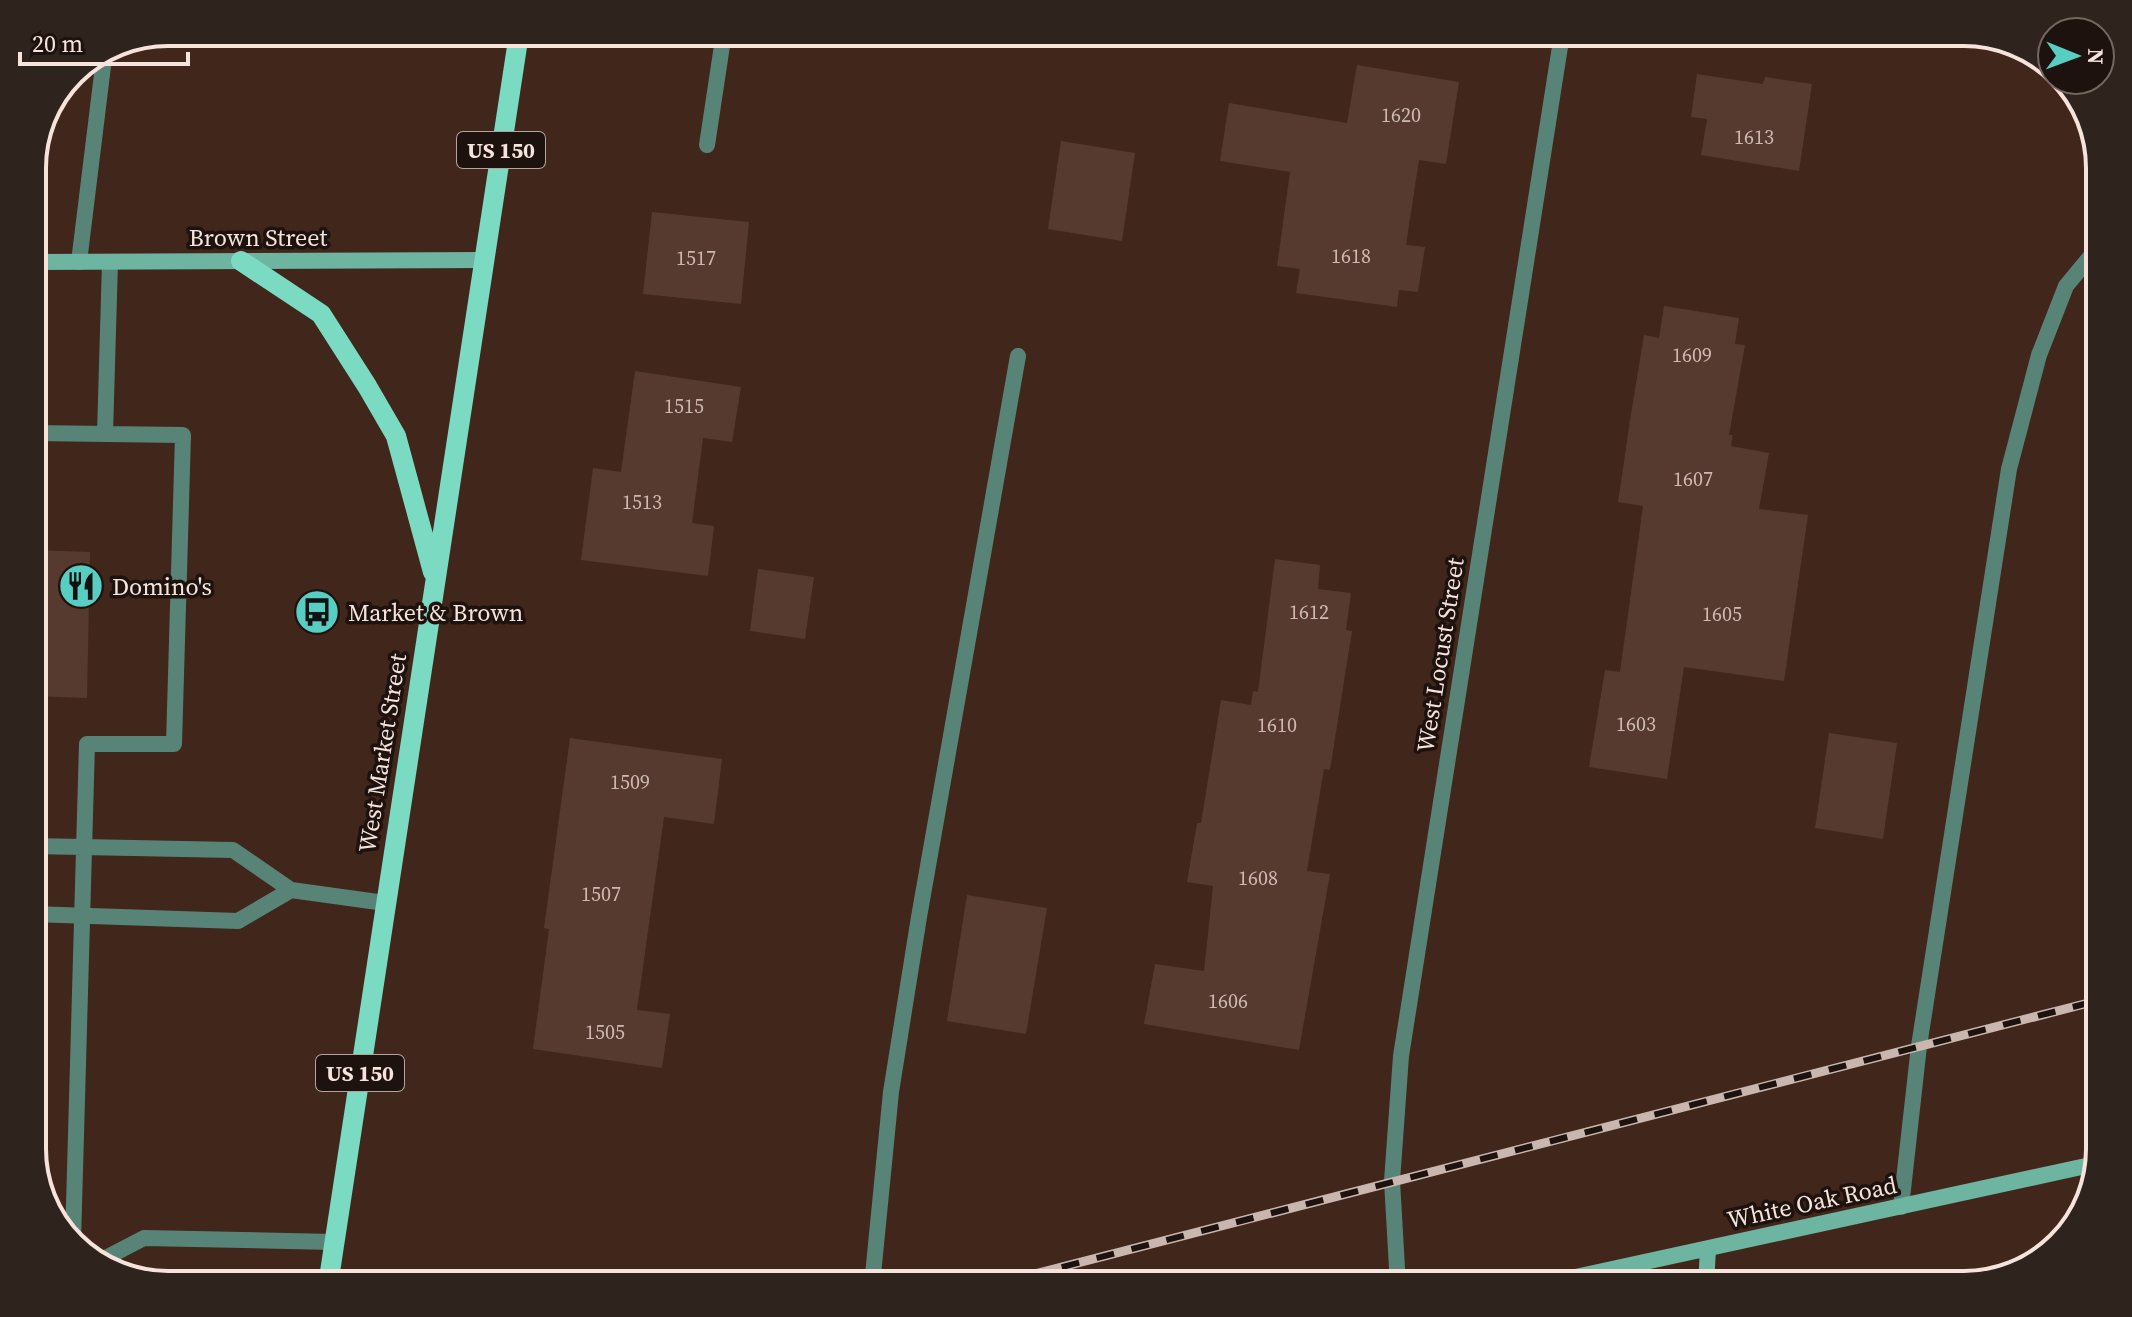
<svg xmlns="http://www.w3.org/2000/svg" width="2132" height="1317" viewBox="0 0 2132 1317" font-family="'Source Serif 4',serif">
<rect width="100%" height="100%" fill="#40261b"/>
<!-- building -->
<path fill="#563a2f" d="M 1357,65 L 1459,82 L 1446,164 L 1419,160 L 1406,245 L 1425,247 L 1418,292 L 1399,290 L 1397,307 L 1296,293 L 1300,269 L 1277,266 L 1290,172 L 1220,161 L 1229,103 L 1347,123 Z
M 1697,74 L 1763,84 L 1765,77 L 1812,84 L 1799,171 L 1701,155 L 1707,119 L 1691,117 Z
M 1061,141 L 1135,153 L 1122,241 L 1048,229 Z
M 652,212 L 749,222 L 741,304 L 643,294 Z
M 1664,306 L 1739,318 L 1735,344 L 1745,345 L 1729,435 L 1733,435 L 1731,446 L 1769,453 L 1759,509 L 1808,515 L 1784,681 L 1684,667 L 1667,779 L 1589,767 L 1605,670 L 1620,672 L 1643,506 L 1618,502 L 1631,414 L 1644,335 L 1659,338 Z
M 635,371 L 741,387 L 732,442 L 703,438 L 692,523 L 714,526 L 708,576 L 581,560 L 593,468 L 621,472 Z
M 32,550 L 90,552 L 87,698 L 32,696 Z
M 1275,559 L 1320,565 L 1318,589 L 1351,593 L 1346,630 L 1352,631 L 1330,770 L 1324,769 L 1307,871 L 1330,874 L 1299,1050 L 1144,1024 L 1155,964 L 1204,971 L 1213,886 L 1187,882 L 1197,823 L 1201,823 L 1221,700 L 1251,705 L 1253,691 L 1258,692 Z
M 758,569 L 814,577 L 805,639 L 750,631 Z
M 1829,733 L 1897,743 L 1883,839 L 1815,828 Z
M 570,738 L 722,759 L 714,824 L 664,817 L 637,1010 L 670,1014 L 662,1068 L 533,1049 L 549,929 L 544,928 Z
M 967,895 L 1047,908 L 1026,1034 L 947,1021 Z"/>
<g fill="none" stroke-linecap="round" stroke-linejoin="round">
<!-- lane -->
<path stroke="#588477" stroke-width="16" d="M 707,145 L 723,39
M 79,262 L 105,50
M 32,433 L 183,435 L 174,744 L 87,744 L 73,1241
M 105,434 L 110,262
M 32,846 L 233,850 L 291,890 L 385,903
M 32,914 L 238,921 L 291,890
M 1901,1207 L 1919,1046 L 2009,469 L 2039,355 L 2066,286 L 2100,245
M 96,1263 L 144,1238 L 334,1242
M 872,1285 L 891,1092 L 919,917 L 1018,356"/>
<!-- street -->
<path stroke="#588477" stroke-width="16" d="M 1398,1285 L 1392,1181 L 1401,1056 L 1562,34"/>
<!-- secondary -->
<path stroke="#6db4a1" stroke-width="16" d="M 32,262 L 483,260
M 1539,1285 L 2095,1164
M 1706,1285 L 1708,1249"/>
<!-- primary -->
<path stroke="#7bdac2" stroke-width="20" d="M 241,261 L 321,314 L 367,386 L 396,436 L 433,572
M 328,1285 L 518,40"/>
<!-- rail casing -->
<g stroke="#c9b6ae" stroke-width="9">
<path id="rail" d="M 992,1285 L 2100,1000"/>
</g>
<!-- rail -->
<use href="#rail" stroke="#1e120e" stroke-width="6" stroke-dasharray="18" stroke-linecap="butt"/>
</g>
<!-- icons -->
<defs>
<g id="restaurant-disc" transform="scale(2.3)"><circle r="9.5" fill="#57cec1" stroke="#1e120e"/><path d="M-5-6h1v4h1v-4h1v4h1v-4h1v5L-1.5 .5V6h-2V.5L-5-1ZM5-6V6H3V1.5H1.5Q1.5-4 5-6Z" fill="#111"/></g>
<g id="bus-disc" transform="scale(2.3)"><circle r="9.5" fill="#57cec1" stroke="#1e120e"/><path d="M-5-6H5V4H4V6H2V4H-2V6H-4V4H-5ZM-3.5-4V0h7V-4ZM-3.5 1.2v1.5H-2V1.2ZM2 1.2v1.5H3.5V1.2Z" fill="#111"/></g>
</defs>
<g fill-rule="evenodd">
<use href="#restaurant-disc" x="81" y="586"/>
<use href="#bus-disc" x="317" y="612"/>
</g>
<g text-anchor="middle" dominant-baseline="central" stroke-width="7" stroke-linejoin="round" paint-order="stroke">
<!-- number labels -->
<g font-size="20" fill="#cdb9b1">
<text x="1401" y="115">1620</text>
<text x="1754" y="137">1613</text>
<text x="1351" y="256">1618</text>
<text x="696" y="258">1517</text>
<text x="1692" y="355">1609</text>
<text x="684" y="406">1515</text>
<text x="1693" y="479">1607</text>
<text x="642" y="502">1513</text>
<text x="1309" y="612">1612</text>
<text x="1722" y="614">1605</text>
<text x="1636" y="724">1603</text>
<text x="1277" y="725">1610</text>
<text x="630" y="782">1509</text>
<text x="1258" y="878">1608</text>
<text x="601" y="894">1507</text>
<text x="1228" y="1001">1606</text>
<text x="605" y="1032">1505</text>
</g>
<!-- shield labels -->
<g fill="#1e120e" stroke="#b4a49e" stroke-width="2">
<rect x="457" y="132" width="88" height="36" rx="6"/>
<rect x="316" y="1055" width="88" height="36" rx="6"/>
</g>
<g font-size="22" font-weight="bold" fill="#f5e3dc">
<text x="501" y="150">US 150</text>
<text x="360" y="1073">US 150</text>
</g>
<!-- street labels -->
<g font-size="24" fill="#f5e3dc" stroke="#1e120e">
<text x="258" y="237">Brown Street</text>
<text transform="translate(1440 655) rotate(-81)">West Locust Street</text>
<text transform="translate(382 753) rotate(-81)">West Market Street</text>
<text transform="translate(1812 1202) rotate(-12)">White Oak Road</text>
</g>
<!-- poi labels -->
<g font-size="24" fill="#f5e3dc" stroke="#1e120e" text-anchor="start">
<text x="112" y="586">Domino's</text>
<text x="348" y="612">Market &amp; Brown</text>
</g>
</g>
<!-- crop -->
<path d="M0 0H2132V1317H0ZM168 46H1964A122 122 0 0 1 2086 168V1149A122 122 0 0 1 1964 1271H168A122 122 0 0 1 46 1149V168A122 122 0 0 1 168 46Z" fill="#2f231e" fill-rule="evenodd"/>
<path fill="none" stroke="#f5e3dc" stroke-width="4" d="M168 46H1964A122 122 0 0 1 2086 168V1149A122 122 0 0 1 1964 1271H168A122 122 0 0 1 46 1149V168A122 122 0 0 1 168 46Z"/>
<!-- north arrow -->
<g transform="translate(2076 56) rotate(91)"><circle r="38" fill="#1e120e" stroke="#746660" stroke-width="2"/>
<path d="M0-6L14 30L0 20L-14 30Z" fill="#57cec1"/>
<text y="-12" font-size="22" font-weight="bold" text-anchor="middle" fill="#f5e3dc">N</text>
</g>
<!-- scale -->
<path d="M20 52v12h168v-12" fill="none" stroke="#f5e3dc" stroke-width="4"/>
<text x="32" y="52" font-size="24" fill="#f5e3dc" stroke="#1e120e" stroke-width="6" paint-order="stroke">20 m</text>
</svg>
